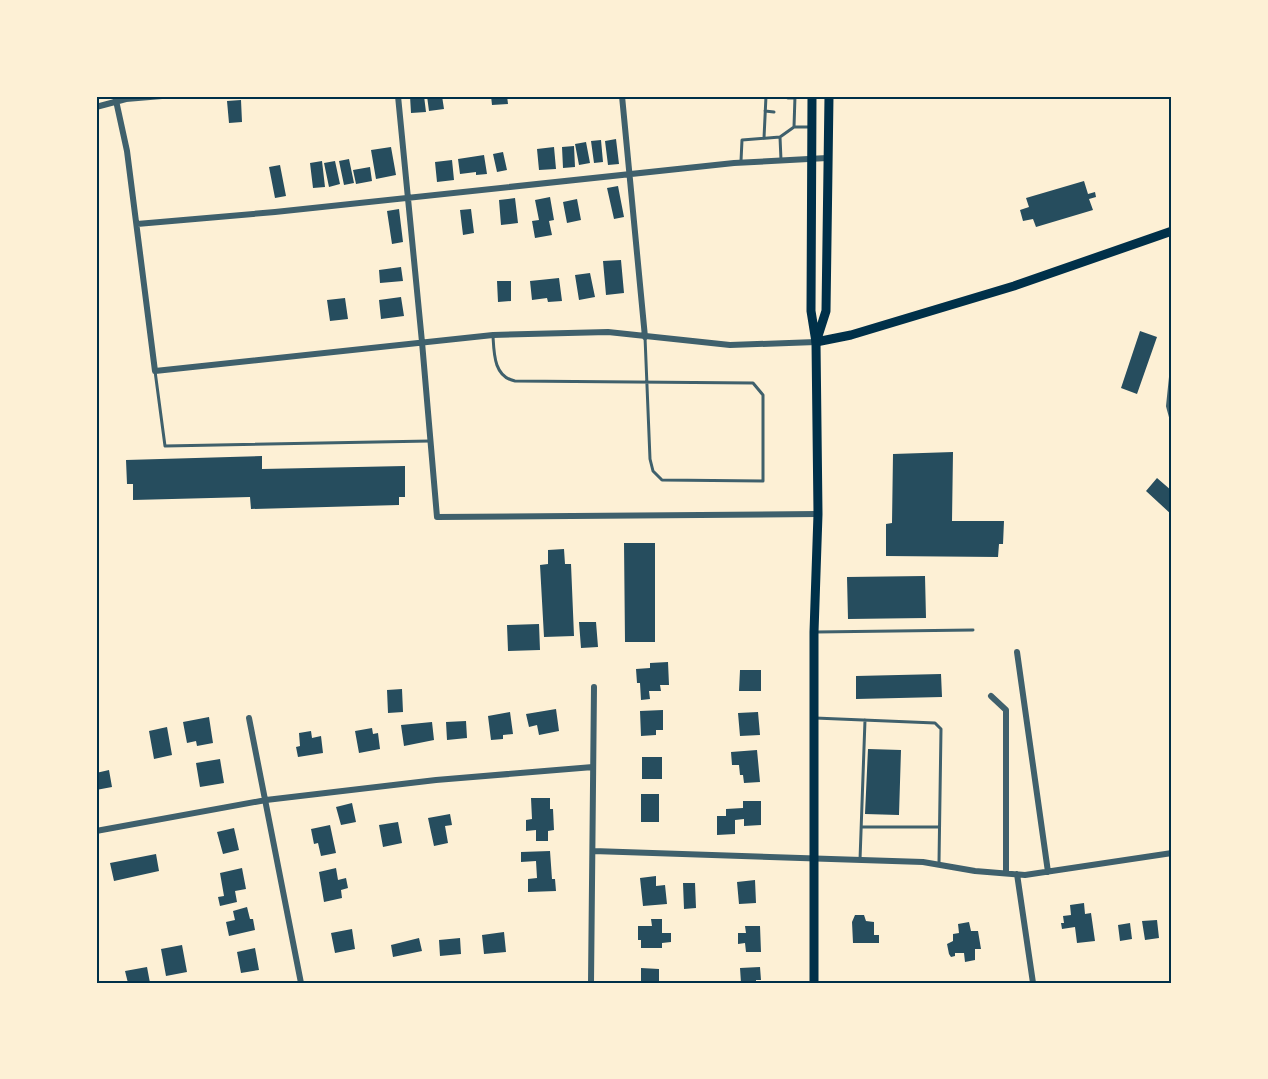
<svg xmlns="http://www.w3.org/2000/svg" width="1268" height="1079" viewBox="0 0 1268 1079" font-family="Montserrat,sans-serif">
<rect width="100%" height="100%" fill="#fdf0d5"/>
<!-- building -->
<path fill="#264d5e" d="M 410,96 L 424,96 L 426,112 L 411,113 Z
M 427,96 L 442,96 L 444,109 L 429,111 Z
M 491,96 L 507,96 L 508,104 L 492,105 Z
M 241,100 L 242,122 L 229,123 L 227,101 Z
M 616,139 L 619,164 L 608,165 L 605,141 Z
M 601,140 L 603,162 L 594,163 L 591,141 Z
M 586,142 L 590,163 L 579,165 L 575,144 Z
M 574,146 L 575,167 L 563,168 L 562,147 Z
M 391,147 L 396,175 L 376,179 L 371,150 Z
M 554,147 L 556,169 L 539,170 L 537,149 Z
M 503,152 L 507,170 L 497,172 L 493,154 Z
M 484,155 L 487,174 L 476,175 L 476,172 L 460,174 L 458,159 Z
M 349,159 L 354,183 L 344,185 L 339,161 Z
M 452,160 L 454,180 L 437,182 L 435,162 Z
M 322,161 L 325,187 L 313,188 L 310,163 Z
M 335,161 L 340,184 L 329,187 L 324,163 Z
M 280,165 L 286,196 L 275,198 L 269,167 Z
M 370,167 L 372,181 L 356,184 L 353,170 Z
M 1084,181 L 1088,194 L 1095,192 L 1096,197 L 1089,199 L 1093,210 L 1036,227 L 1033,219 L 1023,221 L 1020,210 L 1029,207 L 1026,198 Z
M 618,186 L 624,217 L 614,219 L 607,188 Z
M 550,197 L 554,220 L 549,221 L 552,235 L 535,238 L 532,221 L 539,220 L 535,200 Z
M 515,198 L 518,223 L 501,225 L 499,200 Z
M 577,199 L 581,220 L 567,223 L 563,202 Z
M 399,209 L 403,242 L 392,244 L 387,211 Z
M 471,209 L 474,233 L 463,235 L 460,210 Z
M 621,260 L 624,293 L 606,295 L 603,261 Z
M 401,267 L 403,281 L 380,283 L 379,270 Z
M 590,273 L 595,297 L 579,300 L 575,275 Z
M 559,278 L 562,301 L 548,302 L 547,298 L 532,300 L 530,281 Z
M 497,281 L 511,281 L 511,301 L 498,302 Z
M 401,297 L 404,316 L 381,319 L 379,300 Z
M 345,298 L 348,319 L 330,321 L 327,300 Z
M 1140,331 L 1157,337 L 1137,394 L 1121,388 Z
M 953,452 L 952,521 L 1004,521 L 1003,544 L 999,544 L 998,557 L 886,556 L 886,524 L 892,523 L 893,454 Z
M 262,456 L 262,469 L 405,466 L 405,497 L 399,497 L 399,505 L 251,509 L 250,497 L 133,500 L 133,484 L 127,484 L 126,460 Z
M 1157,478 L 1172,491 L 1172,515 L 1146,491 Z
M 624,543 L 655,543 L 655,642 L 625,642 Z
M 564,549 L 565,564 L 571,564 L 574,636 L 544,637 L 540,565 L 548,564 L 548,550 Z
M 925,576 L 926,618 L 848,619 L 847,577 Z
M 579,622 L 596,622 L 598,647 L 581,648 Z
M 539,624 L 540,650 L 508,651 L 507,625 Z
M 668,662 L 669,685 L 660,685 L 661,691 L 649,691 L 650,699 L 641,700 L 640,683 L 637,683 L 636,669 L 650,668 L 650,663 Z
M 740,670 L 761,670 L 761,691 L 739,691 Z
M 941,674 L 942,697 L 856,699 L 856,676 Z
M 402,689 L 403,712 L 388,713 L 387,690 Z
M 556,709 L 559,731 L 539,735 L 537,725 L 529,727 L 526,714 Z
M 663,710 L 663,730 L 656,730 L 656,735 L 641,736 L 640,711 Z
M 510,712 L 513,734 L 503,735 L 503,739 L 491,740 L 488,716 Z
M 758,712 L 760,735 L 740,736 L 738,713 Z
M 209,717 L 213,743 L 197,746 L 196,741 L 187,743 L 183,722 Z
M 466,721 L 467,738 L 447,740 L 446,722 Z
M 432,722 L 434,740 L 404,746 L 401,725 Z
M 167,727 L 172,755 L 154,759 L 149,731 Z
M 372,728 L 373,734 L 378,733 L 380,749 L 359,753 L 355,731 Z
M 311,731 L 312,738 L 321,736 L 323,753 L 298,757 L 296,747 L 300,746 L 299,733 Z
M 868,749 L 901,750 L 899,815 L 865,814 Z
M 757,750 L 760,782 L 744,783 L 743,775 L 740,775 L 739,765 L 732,765 L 731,752 Z
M 642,757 L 662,757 L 662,779 L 642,779 Z
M 220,759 L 224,783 L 200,787 L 196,763 Z
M 109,770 L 112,787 L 96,790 L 96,773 Z
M 641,794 L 659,794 L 659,822 L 641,822 Z
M 531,798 L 550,798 L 550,809 L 553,809 L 554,830 L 548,831 L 548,841 L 536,841 L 536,830 L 526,831 L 526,820 L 532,819 Z
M 743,801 L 761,801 L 761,825 L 744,826 L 744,819 L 735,820 L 735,834 L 717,835 L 717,816 L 726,816 L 726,809 L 743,808 Z
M 352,803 L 356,822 L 341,825 L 336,807 Z
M 450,814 L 452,825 L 445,826 L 448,843 L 434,846 L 428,818 Z
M 398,822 L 402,843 L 383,847 L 379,825 Z
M 330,825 L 336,853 L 321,856 L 318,843 L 314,844 L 311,829 Z
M 234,828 L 239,850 L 223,854 L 217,832 Z
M 550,851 L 552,879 L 555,879 L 556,891 L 528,892 L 528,879 L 537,878 L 536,861 L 521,862 L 521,852 Z
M 156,854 L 159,871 L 114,881 L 110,863 Z
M 242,868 L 246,889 L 235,891 L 237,902 L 220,906 L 218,897 L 224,896 L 220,873 Z
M 336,868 L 338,880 L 346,878 L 348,888 L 341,890 L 342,898 L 324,902 L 319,872 Z
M 656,876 L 656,886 L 665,885 L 667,904 L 643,906 L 640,878 Z
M 755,880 L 756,903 L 739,904 L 737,882 Z
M 683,883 L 695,883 L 696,908 L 684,909 Z
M 1084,903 L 1085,914 L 1091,913 L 1095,941 L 1077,943 L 1075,927 L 1062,929 L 1061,923 L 1064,923 L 1063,916 L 1071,915 L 1070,905 Z
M 247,907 L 250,919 L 253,919 L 255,930 L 229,936 L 226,922 L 235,920 L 233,911 Z
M 855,915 L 864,915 L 866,921 L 874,922 L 874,935 L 879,935 L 879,943 L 853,943 L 852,922 Z
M 651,919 L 662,919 L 662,933 L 671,933 L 671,942 L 662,943 L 662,948 L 641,948 L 641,940 L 638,940 L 638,926 L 652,926 Z
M 1157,920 L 1159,938 L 1145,940 L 1142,921 Z
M 969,922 L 971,931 L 978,931 L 981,949 L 975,949 L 975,960 L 965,962 L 964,953 L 955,953 L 955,956 L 951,957 L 949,954 L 947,944 L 953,941 L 953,934 L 959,933 L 958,924 Z
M 1130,923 L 1132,939 L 1120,941 L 1118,925 Z
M 745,926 L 760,926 L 761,952 L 746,952 L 745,943 L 738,944 L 738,933 L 746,933 Z
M 352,929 L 355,949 L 335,953 L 331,933 Z
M 504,932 L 506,952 L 484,954 L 482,935 Z
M 419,938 L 422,951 L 393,957 L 391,945 Z
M 460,938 L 461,954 L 440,956 L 439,940 Z
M 182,945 L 187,972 L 166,976 L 161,949 Z
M 255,948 L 259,970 L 241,973 L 237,952 Z
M 147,967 L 150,983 L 128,983 L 125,971 Z
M 760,967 L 761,980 L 756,980 L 756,983 L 741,983 L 740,968 Z
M 641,968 L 659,969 L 659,983 L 641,983 Z"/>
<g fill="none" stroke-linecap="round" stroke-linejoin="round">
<!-- service -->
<path stroke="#3f606c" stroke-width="3" d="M 766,96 L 774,97
M 788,98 L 795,98
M 765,111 L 774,112
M 794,127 L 810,127
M 780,137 L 794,127 L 795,96
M 764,138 L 766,96
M 741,161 L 742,140 L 780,137 L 781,160
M 493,336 C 494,354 494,377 515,381 L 753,383 L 763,395 L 763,481 L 662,480 L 653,471 L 650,459 L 645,337
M 155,371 L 165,446 L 430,441
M 816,632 L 973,630
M 815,718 L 935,723 L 941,729 L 939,863
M 861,827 L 939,827
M 860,860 L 865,720"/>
<!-- minor -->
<path stroke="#3f606c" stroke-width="6" d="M 115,96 L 127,151 L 155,371 L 493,335 L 608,332 L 730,345 L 816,342
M 398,96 L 422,342 L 437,517 L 818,514
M 622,96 L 645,337
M 96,107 L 126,99 L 162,96
M 137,224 L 275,212 L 734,163 L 827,158
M 1172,377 L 1169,406 L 1172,417
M 1017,652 L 1048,872
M 991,696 L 1006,710 L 1006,873
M 249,718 L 301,983
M 96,831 L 266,800 L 436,780 L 593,767
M 593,851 L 923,862 L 975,871 L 1025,875 L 1172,853
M 1017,874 L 1033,983
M 591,983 L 594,687"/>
<!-- secondary -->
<path stroke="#003049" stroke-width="9" d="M 816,342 L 851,335 L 1014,286 L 1172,231"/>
<!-- primary -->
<path stroke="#003049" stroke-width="9" d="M 812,96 L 811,311 L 816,342 L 818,514 L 814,632 L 814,983
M 817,339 L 826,311 L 829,96"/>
</g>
<!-- border -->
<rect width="1268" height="1079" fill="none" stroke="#fdf0d5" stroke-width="195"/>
<rect x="98" y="98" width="1072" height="884" fill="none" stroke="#003049" stroke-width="2"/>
</svg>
